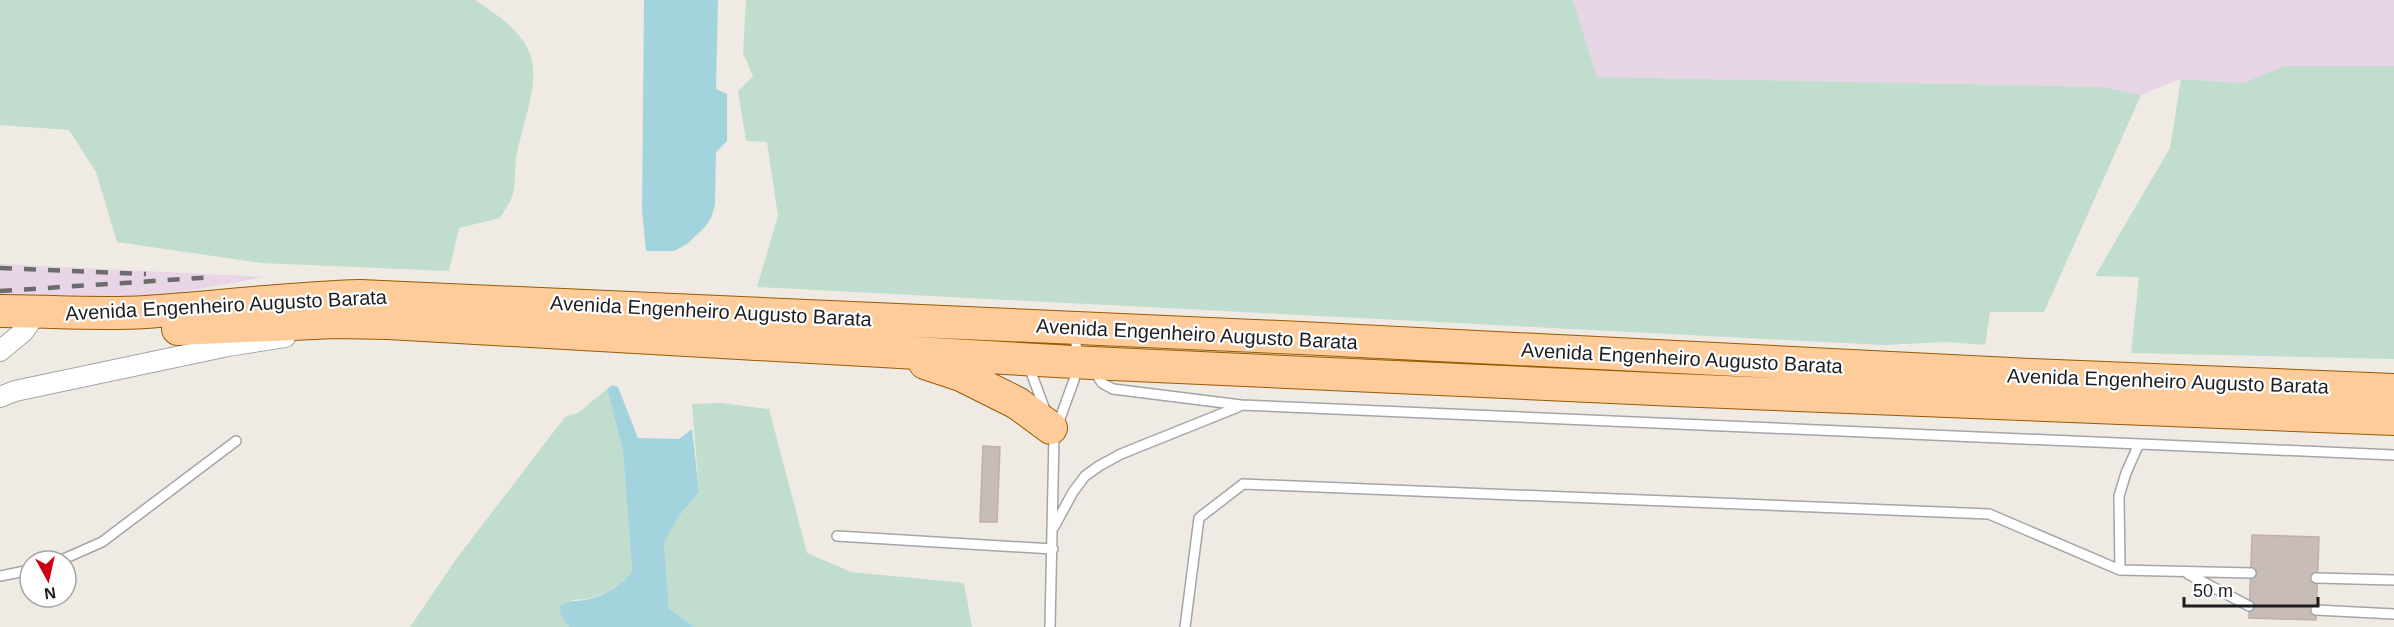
<svg xmlns="http://www.w3.org/2000/svg" width="2394" height="627" viewBox="0 0 2394 627" font-family="Helvetica,sans-serif">
<rect width="100%" height="100%" fill="#efeae4"/>
<!-- industrial -->
<path fill="#e8d5e6" d="M 1573,0 L 2394,0 L 2394,66 L 2284,66 L 2243,83 L 2181,79 L 2141,95 L 2105,87 L 1597,77 Z
M 0,264 L 264,277 L 91,309 L 0,305 Z"/>
<!-- wetland -->
<path fill="#c0ddce" d="M 0,0 L 475,0 C 551,49 538,69 518,148 C 514,163 516,179 513,194 C 511,202 504,211 500,218 L 459,228 L 449,271 L 261,263 L 117,242 L 96,172 L 69,130 L 0,125 Z
M 746,0 L 1573,0 L 1597,77 L 2105,87 L 2141,95 L 2044,312 L 1990,312 L 1985,345 L 1947,342 L 1884,345 L 757,287 L 778,216 L 767,142 L 746,141 L 738,91 L 753,76 L 743,53 Z
M 2284,66 L 2394,66 L 2394,359 L 2131,353 L 2139,277 L 2095,276 L 2170,148 L 2181,79 L 2243,83 Z
M 607,389 L 623,452 L 632,571 C 619,589 596,600 573,600 L 560,614 L 569,627 L 410,627 L 457,558 L 565,417 L 578,413 Z
M 721,403 L 769,409 L 807,553 L 851,572 L 964,583 L 972,627 L 695,627 L 669,610 L 664,543 L 679,516 L 699,492 L 692,404 Z"/>
<!-- water -->
<path fill="#a3d4de" d="M 644,0 L 718,0 L 716,89 L 727,94 L 727,141 L 716,152 L 715,205 L 711,218 L 705,227 L 687,244 L 674,251 L 646,251 L 642,211 Z
M 612,385 L 618,387 L 638,438 L 679,439 L 692,429 L 699,492 L 679,516 L 664,543 L 669,609 L 695,627 L 569,627 L 560,614 L 561,605 C 575,599 578,602 589,599 C 606,595 622,585 632,571 L 623,452 L 607,389 Z"/>
<!-- building -->
<path fill="#c7bcb7" stroke="#c1b0a6" stroke-width="1.5" d="M 983,446 L 1000,447 L 997,522 L 980,522 Z
M 2252,535 L 2319,537 L 2316,620 L 2249,618 Z"/>
<g fill="none" stroke-linecap="round" stroke-linejoin="round">
<!-- lane casing -->
<g stroke="#a5a5a5" stroke-width="12">
<path id="lane" d="M 1028,364 L 1045,410
M 1094,371 L 1102,383 L 1113,389 L 1241,405 L 2394,455
M 1054,527 L 1073,492 L 1085,476 L 1099,466 L 1121,454 L 1238,407
M 837,536 L 1053,549
M 59,561 L 102,542 L 236,441
M 2120,570 L 2119,496 L 2126,473 L 2138,446
M 2188,574 L 2249,606
M 0,576 L 30,570
M 2316,578 L 2394,580
M 2316,610 L 2394,614
M 1050,627 L 1054,435 L 1074,380 L 1078,362 L 1075,334
M 1185,627 L 1199,518 L 1243,484 L 1989,514 L 2120,570 L 2251,573"/>
</g>
<!-- street casing -->
<g stroke="#a5a5a5" stroke-width="22">
<path id="street" d="M 0,351 L 23,332 L 37,313
M 0,397 L 15,391 L 228,346 L 285,337"/>
</g>
<!-- primary casing -->
<g stroke="#985b00" stroke-width="34">
<path id="primary" d="M 0,311 C 49,311 97,315 146,312 C 218,307 289,298 360,296 L 1301,338 L 2030,375 L 2394,390
M 178,329 L 336,322 L 388,323 L 1091,363 L 1676,390 L 2394,419
M 925,363 L 961,375 L 1017,403 L 1051,428"/>
</g>
<!-- lane -->
<use href="#lane" stroke="#fff" stroke-width="9"/>
<!-- street -->
<use href="#street" stroke="#fff" stroke-width="20"/>
<!-- primary -->
<use href="#primary" stroke="#fdcc9a" stroke-width="32"/>
<!-- rail -->
<path stroke="#6c6c6c" stroke-width="4.5" stroke-dasharray="12 12" stroke-linecap="butt" d="M 0,268 L 146,274
M 0,291 L 215,277"/>
</g>
<g text-anchor="middle" dominant-baseline="central" stroke-width="4.5" stroke-linejoin="round" paint-order="stroke">
<!-- street labels -->
<g font-size="20" fill="#1e1e1e" stroke="#fff">
<text transform="translate(226 305) rotate(-3)">Avenida Engenheiro Augusto Barata</text>
<text transform="translate(711 311) rotate(3)">Avenida Engenheiro Augusto Barata</text>
<text transform="translate(1197 334) rotate(3)">Avenida Engenheiro Augusto Barata</text>
<text transform="translate(1682 358) rotate(3)">Avenida Engenheiro Augusto Barata</text>
<text transform="translate(2168 381) rotate(2)">Avenida Engenheiro Augusto Barata</text>
</g>
</g>
<!-- north arrow -->
<g transform="translate(48 579) rotate(172)"><circle r="28" fill="#ffffff" stroke="#a5a5a5" stroke-width="1.5"/>
<path d="M0-4.5L10 22L0 15L-10 22Z" fill="#cc000e"/>
<text y="-9" font-size="16" font-weight="bold" text-anchor="middle" fill="#1e1e1e">N</text>
</g>
<!-- scale -->
<path d="M2184 597v9h134v-9" fill="none" stroke="#1e1e1e" stroke-width="3"/>
<text x="2193" y="597" font-size="18" fill="#1e1e1e" stroke="#ffffff" stroke-width="4.5" paint-order="stroke">50 m</text>
</svg>
